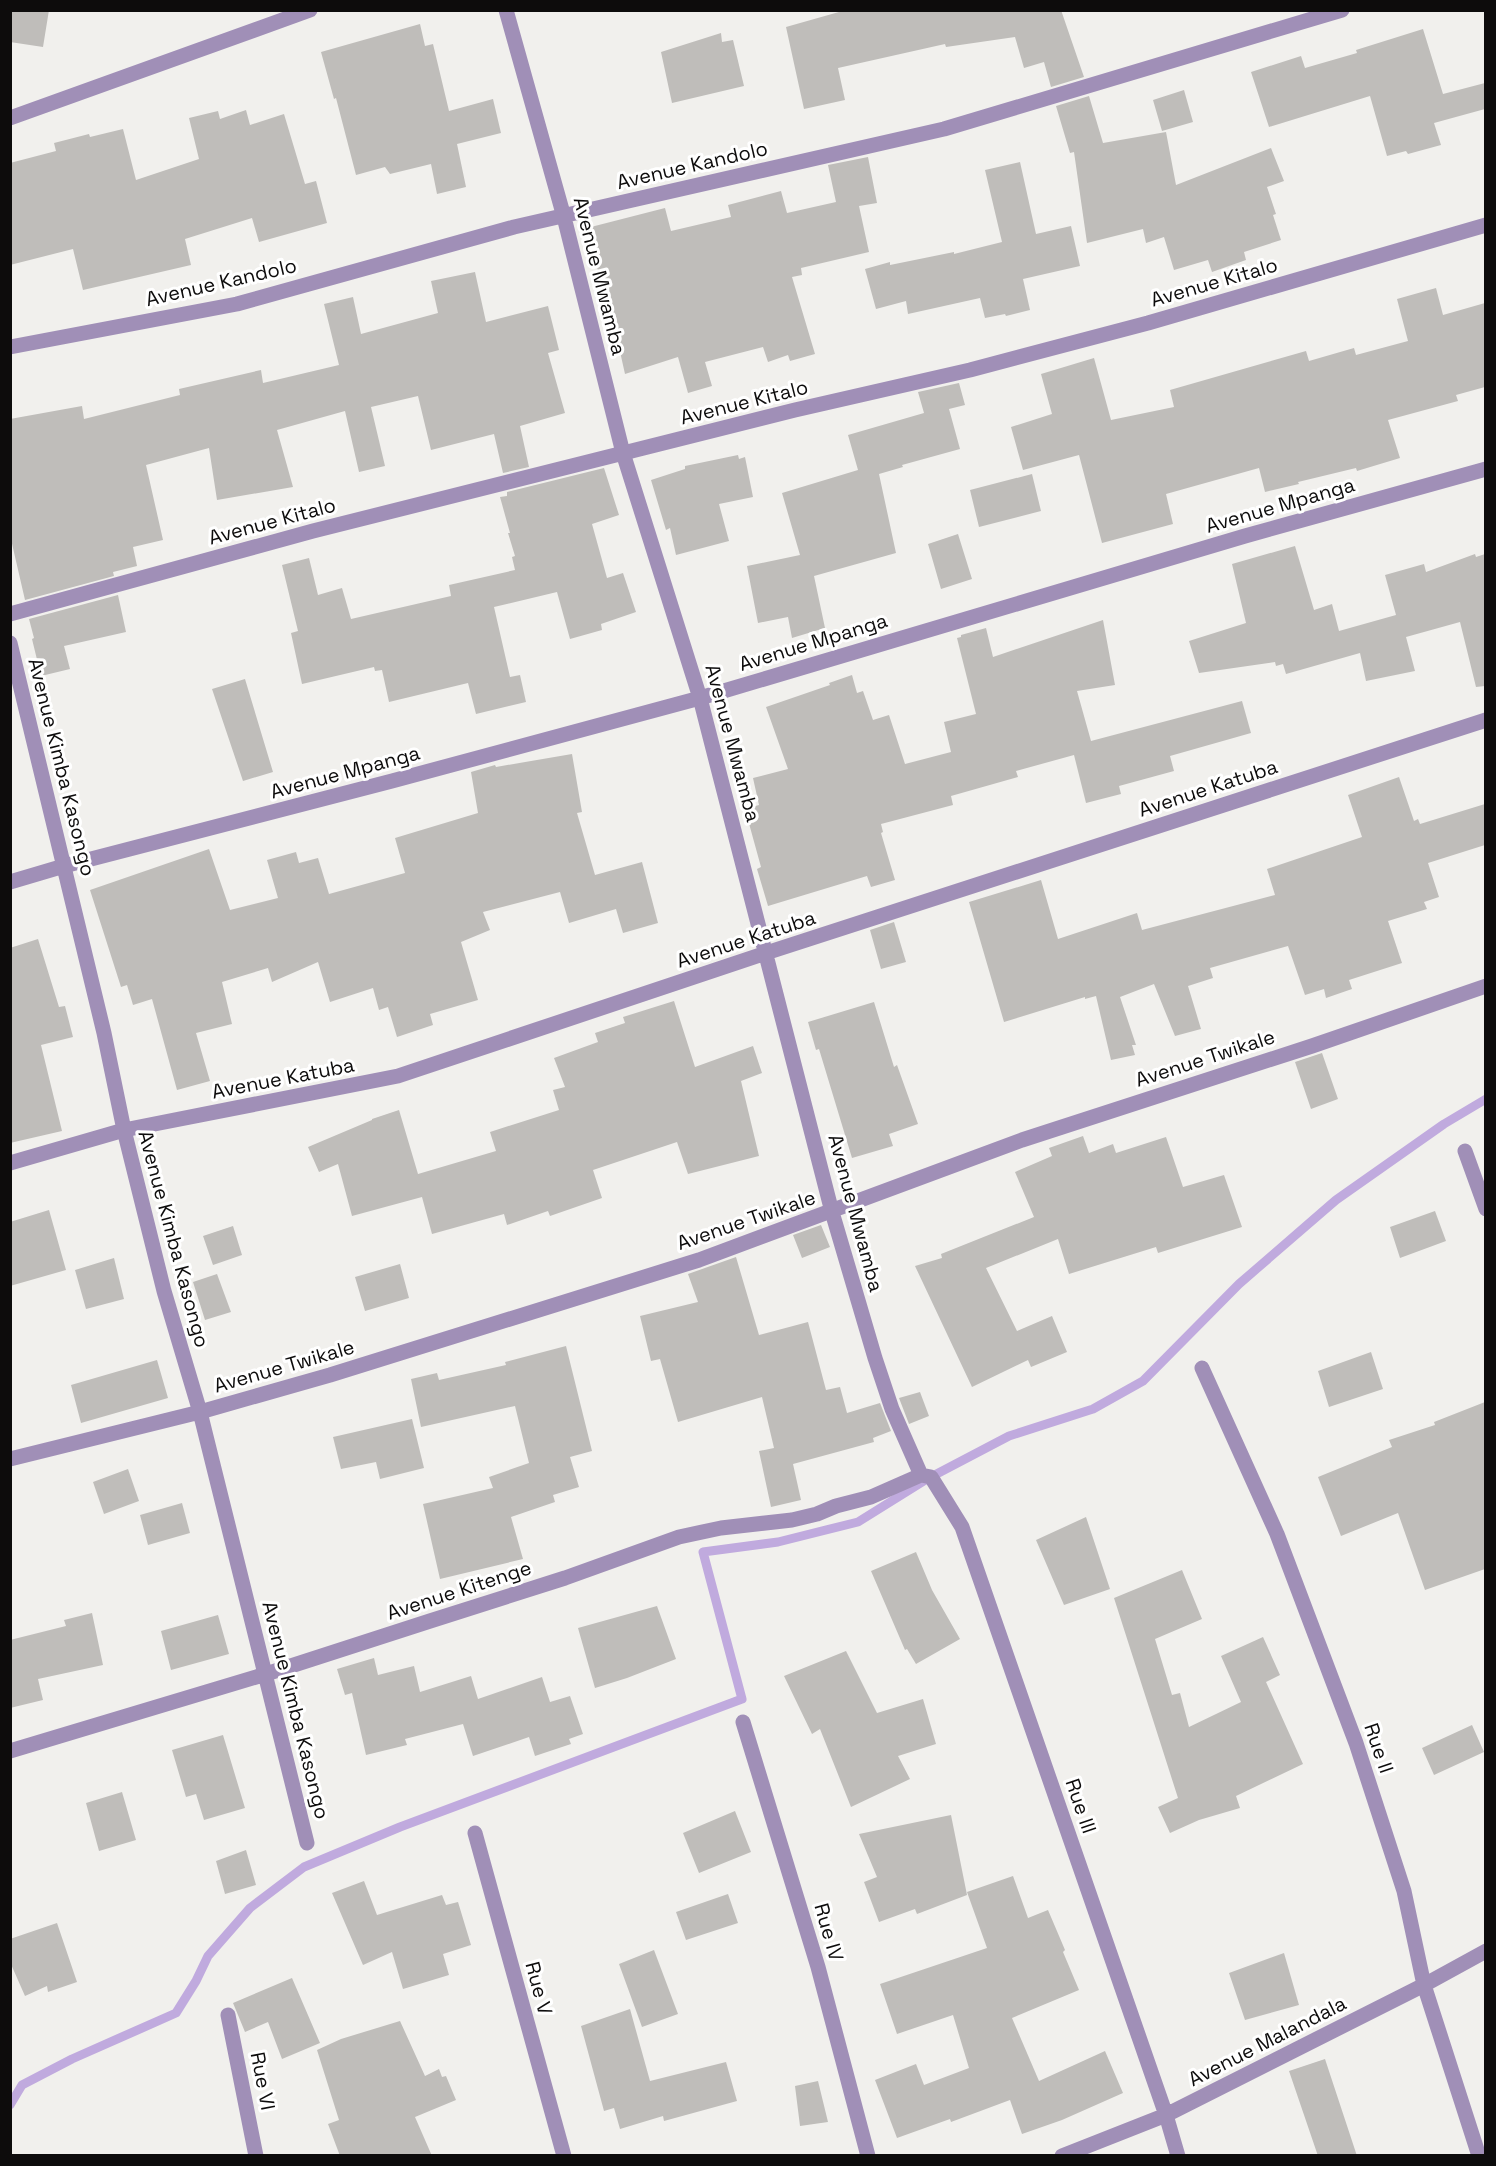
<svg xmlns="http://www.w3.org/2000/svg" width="1496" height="2166" viewBox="0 0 1496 2166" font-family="'Space Grotesk',sans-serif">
<rect width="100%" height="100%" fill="#f1f0ed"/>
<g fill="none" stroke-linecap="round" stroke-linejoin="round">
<!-- stream -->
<path stroke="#c0aade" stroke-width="9" d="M 10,2105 L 22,2085 L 72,2059 L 176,2013 L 196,1981 L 208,1956 L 250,1908 L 304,1867 L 400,1827 L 742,1699 L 703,1552 L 778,1542 L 858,1522 L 927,1479 L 1009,1436 L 1093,1409 L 1143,1381 L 1239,1284 L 1336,1200 L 1444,1124 L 1486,1099"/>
</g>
<!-- building -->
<path fill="#bfbdba" d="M 10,10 L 49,10 L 43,47 L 10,42 Z
M 846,10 L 1061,10 L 1084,77 L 1051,87 L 1044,62 L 1024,68 L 1015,37 L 946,47 L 945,44 L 838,68 L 845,100 L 804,109 L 786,27 Z
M 420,24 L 425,46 L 433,44 L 449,111 L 493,99 L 501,133 L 457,144 L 466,187 L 437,194 L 431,164 L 390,174 L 385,167 L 356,175 L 336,98 L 334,99 L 321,52 Z
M 1423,29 L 1443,94 L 1485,83 L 1485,109 L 1434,123 L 1441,145 L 1408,154 L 1406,151 L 1387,156 L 1370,96 L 1269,127 L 1251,72 L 1301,56 L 1305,68 L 1357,53 L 1356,50 Z
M 721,33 L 722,42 L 733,40 L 744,86 L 672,103 L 661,52 Z
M 1184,90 L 1193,122 L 1162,131 L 1153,100 Z
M 1089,96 L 1103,143 L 1166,132 L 1176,185 L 1271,148 L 1284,181 L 1267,187 L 1276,214 L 1273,215 L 1281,240 L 1244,252 L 1246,260 L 1212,272 L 1208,260 L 1174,270 L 1164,237 L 1146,243 L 1143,229 L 1087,243 L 1074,152 L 1070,153 L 1056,106 Z
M 246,110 L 250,125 L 284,114 L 305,184 L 316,181 L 327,223 L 259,242 L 252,218 L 185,239 L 191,265 L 83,290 L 73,249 L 10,265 L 10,163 L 56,151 L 54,143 L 89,134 L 90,137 L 123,129 L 136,180 L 199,159 L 189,118 L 218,111 L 220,119 Z
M 868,157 L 877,203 L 859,206 L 869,252 L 801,268 L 802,275 L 792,277 L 815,354 L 790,361 L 788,355 L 768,362 L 763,347 L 705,362 L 712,386 L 688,393 L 678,357 L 625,374 L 606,289 L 603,290 L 587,228 L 665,208 L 671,231 L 731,217 L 728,205 L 781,191 L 787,213 L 836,202 L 828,165 Z
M 1020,162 L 1036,234 L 1071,226 L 1080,266 L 1023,279 L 1030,310 L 1006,316 L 1005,314 L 985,318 L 980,298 L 908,314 L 906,301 L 876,309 L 865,269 L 890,262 L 890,265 L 954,252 L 954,254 L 1002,242 L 985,170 Z
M 475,272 L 486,322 L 548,306 L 559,350 L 548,353 L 565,413 L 520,426 L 529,467 L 503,473 L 494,434 L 431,450 L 418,396 L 371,407 L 385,466 L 359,472 L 345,411 L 277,430 L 293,487 L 217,500 L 209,448 L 146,465 L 163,540 L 133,547 L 137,566 L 113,572 L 114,576 L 25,600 L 10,535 L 10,419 L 82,406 L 84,419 L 180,395 L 179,389 L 261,370 L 263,383 L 339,365 L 324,304 L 353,297 L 361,334 L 438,313 L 431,281 Z
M 1436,288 L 1443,315 L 1485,303 L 1485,387 L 1456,395 L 1458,401 L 1388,420 L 1400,458 L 1357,471 L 1356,468 L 1298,482 L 1299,484 L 1265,492 L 1259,468 L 1166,494 L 1173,524 L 1102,543 L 1079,455 L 1023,470 L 1011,427 L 1052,414 L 1041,374 L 1094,358 L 1111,420 L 1174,407 L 1170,390 L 1306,351 L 1309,361 L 1354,348 L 1356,355 L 1408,341 L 1397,299 Z
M 959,383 L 965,405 L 949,409 L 960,449 L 902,465 L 903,467 L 879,474 L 896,553 L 814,576 L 825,628 L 792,638 L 788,617 L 758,623 L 747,566 L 800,555 L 782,493 L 858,470 L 848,435 L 924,413 L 918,392 Z
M 738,455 L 739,459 L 745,457 L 753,497 L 719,504 L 729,541 L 676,555 L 670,528 L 666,530 L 651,480 L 685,469 L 685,466 Z
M 604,468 L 619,515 L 592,524 L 607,578 L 623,573 L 636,612 L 601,624 L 602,630 L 570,639 L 557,592 L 494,607 L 510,677 L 520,675 L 526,702 L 476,714 L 468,683 L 389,702 L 382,670 L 375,671 L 374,667 L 302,684 L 291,633 L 298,631 L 282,565 L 309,558 L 318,595 L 342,588 L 351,619 L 451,596 L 449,585 L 515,570 L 512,557 L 515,556 L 508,533 L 510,533 L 500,497 L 507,496 L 507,492 Z
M 1032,474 L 1041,511 L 979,527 L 970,490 Z
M 958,534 L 972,579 L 941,589 L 928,544 Z
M 1295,546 L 1314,610 L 1332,604 L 1339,631 L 1396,615 L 1385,575 L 1424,564 L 1426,572 L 1475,554 L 1476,557 L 1485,554 L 1485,686 L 1476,687 L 1460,622 L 1406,637 L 1415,671 L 1366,681 L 1360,653 L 1286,674 L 1283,664 L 1276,666 L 1275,662 L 1199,673 L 1189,641 L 1246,623 L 1232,564 Z
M 118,595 L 126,632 L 64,646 L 70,669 L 41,676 L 32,639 L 34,638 L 29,619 Z
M 1103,620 L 1115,685 L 1077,691 L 1091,741 L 1242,701 L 1251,733 L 1170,756 L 1174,771 L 1119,786 L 1121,794 L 1086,803 L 1074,755 L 1016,771 L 1018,777 L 951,796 L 953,805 L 881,824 L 883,832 L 881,833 L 895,880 L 871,887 L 867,876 L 768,906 L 757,869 L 761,867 L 745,809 L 759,805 L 753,778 L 788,769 L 766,707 L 830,685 L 829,683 L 852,675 L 857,693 L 863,691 L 873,720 L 889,715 L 905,764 L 951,752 L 944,722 L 976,714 L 957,638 L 961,637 L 961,635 L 986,628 L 993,657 Z
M 245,679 L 273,772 L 243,781 L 212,689 Z
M 572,754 L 582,812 L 577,813 L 595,875 L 642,862 L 658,923 L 623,933 L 616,909 L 569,923 L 560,892 L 483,912 L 490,930 L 461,942 L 478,1000 L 430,1014 L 433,1025 L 397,1037 L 388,1007 L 379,1010 L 373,988 L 330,1002 L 318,962 L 272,982 L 268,968 L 222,982 L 232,1024 L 196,1033 L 210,1081 L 177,1090 L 152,999 L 133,1005 L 127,985 L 121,987 L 90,890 L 209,849 L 230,910 L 278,898 L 267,860 L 296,852 L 299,863 L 318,858 L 329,894 L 405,873 L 395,838 L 478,813 L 471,772 L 495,765 L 496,767 Z
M 1399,777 L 1414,821 L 1418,819 L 1420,824 L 1485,804 L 1485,845 L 1428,863 L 1439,897 L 1424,902 L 1427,909 L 1388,921 L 1402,963 L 1349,980 L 1352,989 L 1326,998 L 1324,989 L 1305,995 L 1288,946 L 1210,968 L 1213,978 L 1188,986 L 1201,1029 L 1175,1036 L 1154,984 L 1120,997 L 1136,1045 L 1132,1045 L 1135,1055 L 1111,1060 L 1096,996 L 1085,999 L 1085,997 L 1004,1022 L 969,902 L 1041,880 L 1058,939 L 1137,913 L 1142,930 L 1275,895 L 1267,869 L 1362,837 L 1348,795 Z
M 894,922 L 906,962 L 881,969 L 870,930 Z
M 38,939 L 59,1007 L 65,1006 L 73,1037 L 41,1045 L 62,1131 L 10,1143 L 10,948 Z
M 674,1001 L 695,1067 L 753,1046 L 762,1073 L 741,1081 L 759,1156 L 688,1174 L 677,1142 L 593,1170 L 602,1198 L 550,1216 L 548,1211 L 507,1225 L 504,1214 L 432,1234 L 422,1197 L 352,1216 L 338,1164 L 319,1172 L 308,1147 L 372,1120 L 372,1119 L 399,1110 L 418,1174 L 496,1151 L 490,1132 L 559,1110 L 553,1090 L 565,1087 L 554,1058 L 598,1042 L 595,1033 L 625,1023 L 623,1017 Z
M 874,1002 L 894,1067 L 897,1065 L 918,1124 L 889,1134 L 893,1146 L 852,1158 L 819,1049 L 816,1050 L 808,1022 Z
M 1322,1053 L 1338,1099 L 1311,1109 L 1295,1062 Z
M 1083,1136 L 1089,1153 L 1113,1144 L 1116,1153 L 1166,1137 L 1183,1187 L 1224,1175 L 1242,1227 L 1158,1253 L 1156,1247 L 1069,1274 L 1058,1239 L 986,1268 L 1017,1331 L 1052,1316 L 1067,1352 L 1031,1367 L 1028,1360 L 972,1387 L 915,1266 L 942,1258 L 941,1254 L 1034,1217 L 1015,1172 L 1052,1156 L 1049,1148 Z
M 49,1210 L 66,1270 L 10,1286 L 10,1222 Z
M 1435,1211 L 1446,1241 L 1400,1258 L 1390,1227 Z
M 821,1225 L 830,1247 L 802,1258 L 793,1235 Z
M 233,1226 L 242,1255 L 213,1265 L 203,1236 Z
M 736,1257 L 759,1335 L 808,1322 L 826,1390 L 840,1387 L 847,1413 L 880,1403 L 891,1431 L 873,1438 L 874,1442 L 793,1464 L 801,1500 L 771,1507 L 759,1451 L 774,1448 L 762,1397 L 678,1422 L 660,1359 L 651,1361 L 640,1316 L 698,1302 L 688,1274 Z
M 114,1258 L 124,1299 L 86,1309 L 75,1270 Z
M 400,1264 L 409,1298 L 365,1311 L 355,1277 Z
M 217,1274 L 231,1312 L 205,1320 L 193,1282 Z
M 566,1346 L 592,1451 L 570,1457 L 579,1487 L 553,1495 L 555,1502 L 511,1517 L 523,1559 L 440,1579 L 423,1504 L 493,1488 L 489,1477 L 529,1463 L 515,1406 L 421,1427 L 411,1379 L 437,1373 L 439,1380 L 506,1365 L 505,1362 Z
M 1371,1352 L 1383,1389 L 1329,1407 L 1318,1371 Z
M 157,1360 L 168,1398 L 81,1423 L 71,1385 Z
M 920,1392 L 929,1416 L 909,1424 L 899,1398 Z
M 1485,1402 L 1485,1569 L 1425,1590 L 1398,1513 L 1341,1536 L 1318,1477 L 1392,1447 L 1389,1440 L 1435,1425 L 1434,1422 Z
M 412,1419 L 424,1468 L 380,1479 L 376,1462 L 341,1469 L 333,1437 Z
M 128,1469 L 139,1501 L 104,1514 L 93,1482 Z
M 182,1503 L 190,1533 L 148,1545 L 140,1515 Z
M 1086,1517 L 1110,1589 L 1064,1605 L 1036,1540 Z
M 916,1552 L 932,1590 L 960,1639 L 916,1664 L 907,1649 L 905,1650 L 871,1571 Z
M 1182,1570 L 1202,1619 L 1155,1639 L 1172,1695 L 1180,1693 L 1189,1727 L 1241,1702 L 1221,1656 L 1263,1637 L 1280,1675 L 1266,1682 L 1303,1764 L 1236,1796 L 1240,1808 L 1199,1820 L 1170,1833 L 1158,1807 L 1178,1798 L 1114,1598 Z
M 657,1606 L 676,1659 L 627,1678 L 595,1688 L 578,1628 Z
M 92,1613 L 103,1665 L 38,1679 L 43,1700 L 10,1708 L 10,1640 L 66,1626 L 64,1620 Z
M 218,1615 L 229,1654 L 171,1670 L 161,1631 Z
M 846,1651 L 877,1713 L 923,1699 L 936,1744 L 898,1756 L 910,1779 L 851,1807 L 820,1729 L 812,1734 L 784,1676 Z
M 374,1658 L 378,1675 L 414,1666 L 420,1692 L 471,1676 L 478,1699 L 542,1677 L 550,1702 L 570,1696 L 583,1734 L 569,1739 L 571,1744 L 535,1756 L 529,1737 L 473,1756 L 463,1724 L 405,1739 L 407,1745 L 366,1755 L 352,1693 L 345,1695 L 337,1669 Z
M 1472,1725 L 1484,1752 L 1434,1775 L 1422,1748 Z
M 223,1735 L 245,1808 L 204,1820 L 196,1794 L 186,1797 L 172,1750 Z
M 122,1792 L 136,1840 L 99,1851 L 86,1803 Z
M 735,1811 L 751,1852 L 699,1873 L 683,1833 Z
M 951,1815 L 967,1895 L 917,1914 L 915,1909 L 879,1922 L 864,1882 L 877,1877 L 859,1834 Z
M 246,1850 L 256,1885 L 225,1894 L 216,1861 Z
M 1013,1876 L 1028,1918 L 1048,1910 L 1065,1950 L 1063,1952 L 1079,1990 L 1012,2018 L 1039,2081 L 1105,2051 L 1123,2093 L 1062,2120 L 1022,2134 L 1010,2100 L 951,2122 L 950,2119 L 897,2138 L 875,2080 L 916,2064 L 924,2085 L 969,2068 L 953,2015 L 897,2034 L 880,1984 L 987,1948 L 967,1892 Z
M 364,1881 L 377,1915 L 442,1895 L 446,1905 L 458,1902 L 471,1945 L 443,1954 L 449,1975 L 403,1989 L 392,1952 L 363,1965 L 332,1893 Z
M 728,1894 L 738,1923 L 686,1940 L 676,1912 Z
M 57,1923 L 77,1982 L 48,1992 L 47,1986 L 25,1996 L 10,1962 L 10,1939 Z
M 654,1950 L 678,2014 L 642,2027 L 619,1964 Z
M 1284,1953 L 1299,2005 L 1245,2020 L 1229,1973 Z
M 292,1978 L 320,2043 L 282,2059 L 268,2022 L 245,2032 L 233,2003 Z
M 630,2009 L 650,2081 L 726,2062 L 737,2101 L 664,2121 L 663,2116 L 620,2129 L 614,2108 L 604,2111 L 581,2026 Z
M 400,2021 L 425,2076 L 439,2069 L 442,2077 L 446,2076 L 456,2100 L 415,2117 L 432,2156 L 340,2156 L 328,2124 L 339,2120 L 317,2050 L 341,2039 Z
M 1325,2059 L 1357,2156 L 1318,2156 L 1289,2071 Z
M 818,2081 L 828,2122 L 800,2126 L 795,2086 Z"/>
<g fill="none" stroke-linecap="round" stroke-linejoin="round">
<!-- street -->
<path stroke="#a08fb7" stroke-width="15" d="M 506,10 L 564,217 L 623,453 L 700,698 L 832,1212 L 875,1358 L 892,1409 L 921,1475
M 10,118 L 310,10
M 10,347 L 237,304 L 514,227 L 944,129 L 1342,10
M 10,614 L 313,531 L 795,410 L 970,370 L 1148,323 L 1486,225
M 10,643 L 104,1033 L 124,1130 L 164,1291 L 200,1412 L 307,1843
M 10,882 L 64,866 L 392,781 L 700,698 L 1245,536 L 1486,469
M 1465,1151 L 1486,1209
M 10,1163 L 124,1130 L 398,1076 L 766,953 L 1486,720
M 1202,1368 L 1277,1534 L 1356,1743 L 1404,1891 L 1424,1985 L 1479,2156
M 10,1459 L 200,1412 L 330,1375 L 699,1260 L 1022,1140 L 1312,1046 L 1486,986
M 921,1475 L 931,1477 L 962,1527 L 1166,2115 L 1178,2156
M 743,1722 L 818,1967 L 868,2156
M 10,1751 L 266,1674 L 430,1621 L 565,1578 L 679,1537 L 721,1528 L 792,1520 L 817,1514 L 836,1506 L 871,1497 L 921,1475
M 475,1833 L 564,2156
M 228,2015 L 256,2156
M 1062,2156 L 1166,2115 L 1424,1985 L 1486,1951"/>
</g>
<g text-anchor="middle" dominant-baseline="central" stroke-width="6" stroke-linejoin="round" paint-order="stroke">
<!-- street labels -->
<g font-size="20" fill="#0d0c0c" stroke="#fff">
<text transform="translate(692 165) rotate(-13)">Avenue Kandolo</text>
<text transform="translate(600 276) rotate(76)">Avenue Mwamba</text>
<text transform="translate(221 282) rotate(-13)">Avenue Kandolo</text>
<text transform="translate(1214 282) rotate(-16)">Avenue Kitalo</text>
<text transform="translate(744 402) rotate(-14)">Avenue Kitalo</text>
<text transform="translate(1280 505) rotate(-16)">Avenue Mpanga</text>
<text transform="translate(272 521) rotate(-15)">Avenue Kitalo</text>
<text transform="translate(813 642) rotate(-17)">Avenue Mpanga</text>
<text transform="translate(733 743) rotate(75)">Avenue Mwamba</text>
<text transform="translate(62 767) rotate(76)">Avenue Kimba Kasongo</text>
<text transform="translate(345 772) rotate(-15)">Avenue Mpanga</text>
<text transform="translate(1208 788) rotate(-18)">Avenue Katuba</text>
<text transform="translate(746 939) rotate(-18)">Avenue Katuba</text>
<text transform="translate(1205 1058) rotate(-18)">Avenue Twikale</text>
<text transform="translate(283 1078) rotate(-11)">Avenue Katuba</text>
<text transform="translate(856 1213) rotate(75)">Avenue Mwamba</text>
<text transform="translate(746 1220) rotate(-19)">Avenue Twikale</text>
<text transform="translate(174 1239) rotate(75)">Avenue Kimba Kasongo</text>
<text transform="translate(284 1366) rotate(-16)">Avenue Twikale</text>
<text transform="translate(459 1590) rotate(-18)">Avenue Kitenge</text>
<text transform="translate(296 1710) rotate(76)">Avenue Kimba Kasongo</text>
<text transform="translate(1379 1748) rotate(71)">Rue II</text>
<text transform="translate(1081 1806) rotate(71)">Rue III</text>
<text transform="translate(829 1932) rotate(74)">Rue IV</text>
<text transform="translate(539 1988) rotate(75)">Rue V</text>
<text transform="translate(1267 2041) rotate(-27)">Avenue Malandala</text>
<text transform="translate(263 2081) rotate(79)">Rue VI</text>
</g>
</g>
<!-- border -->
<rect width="1496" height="2166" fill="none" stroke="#0d0c0c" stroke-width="24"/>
</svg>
